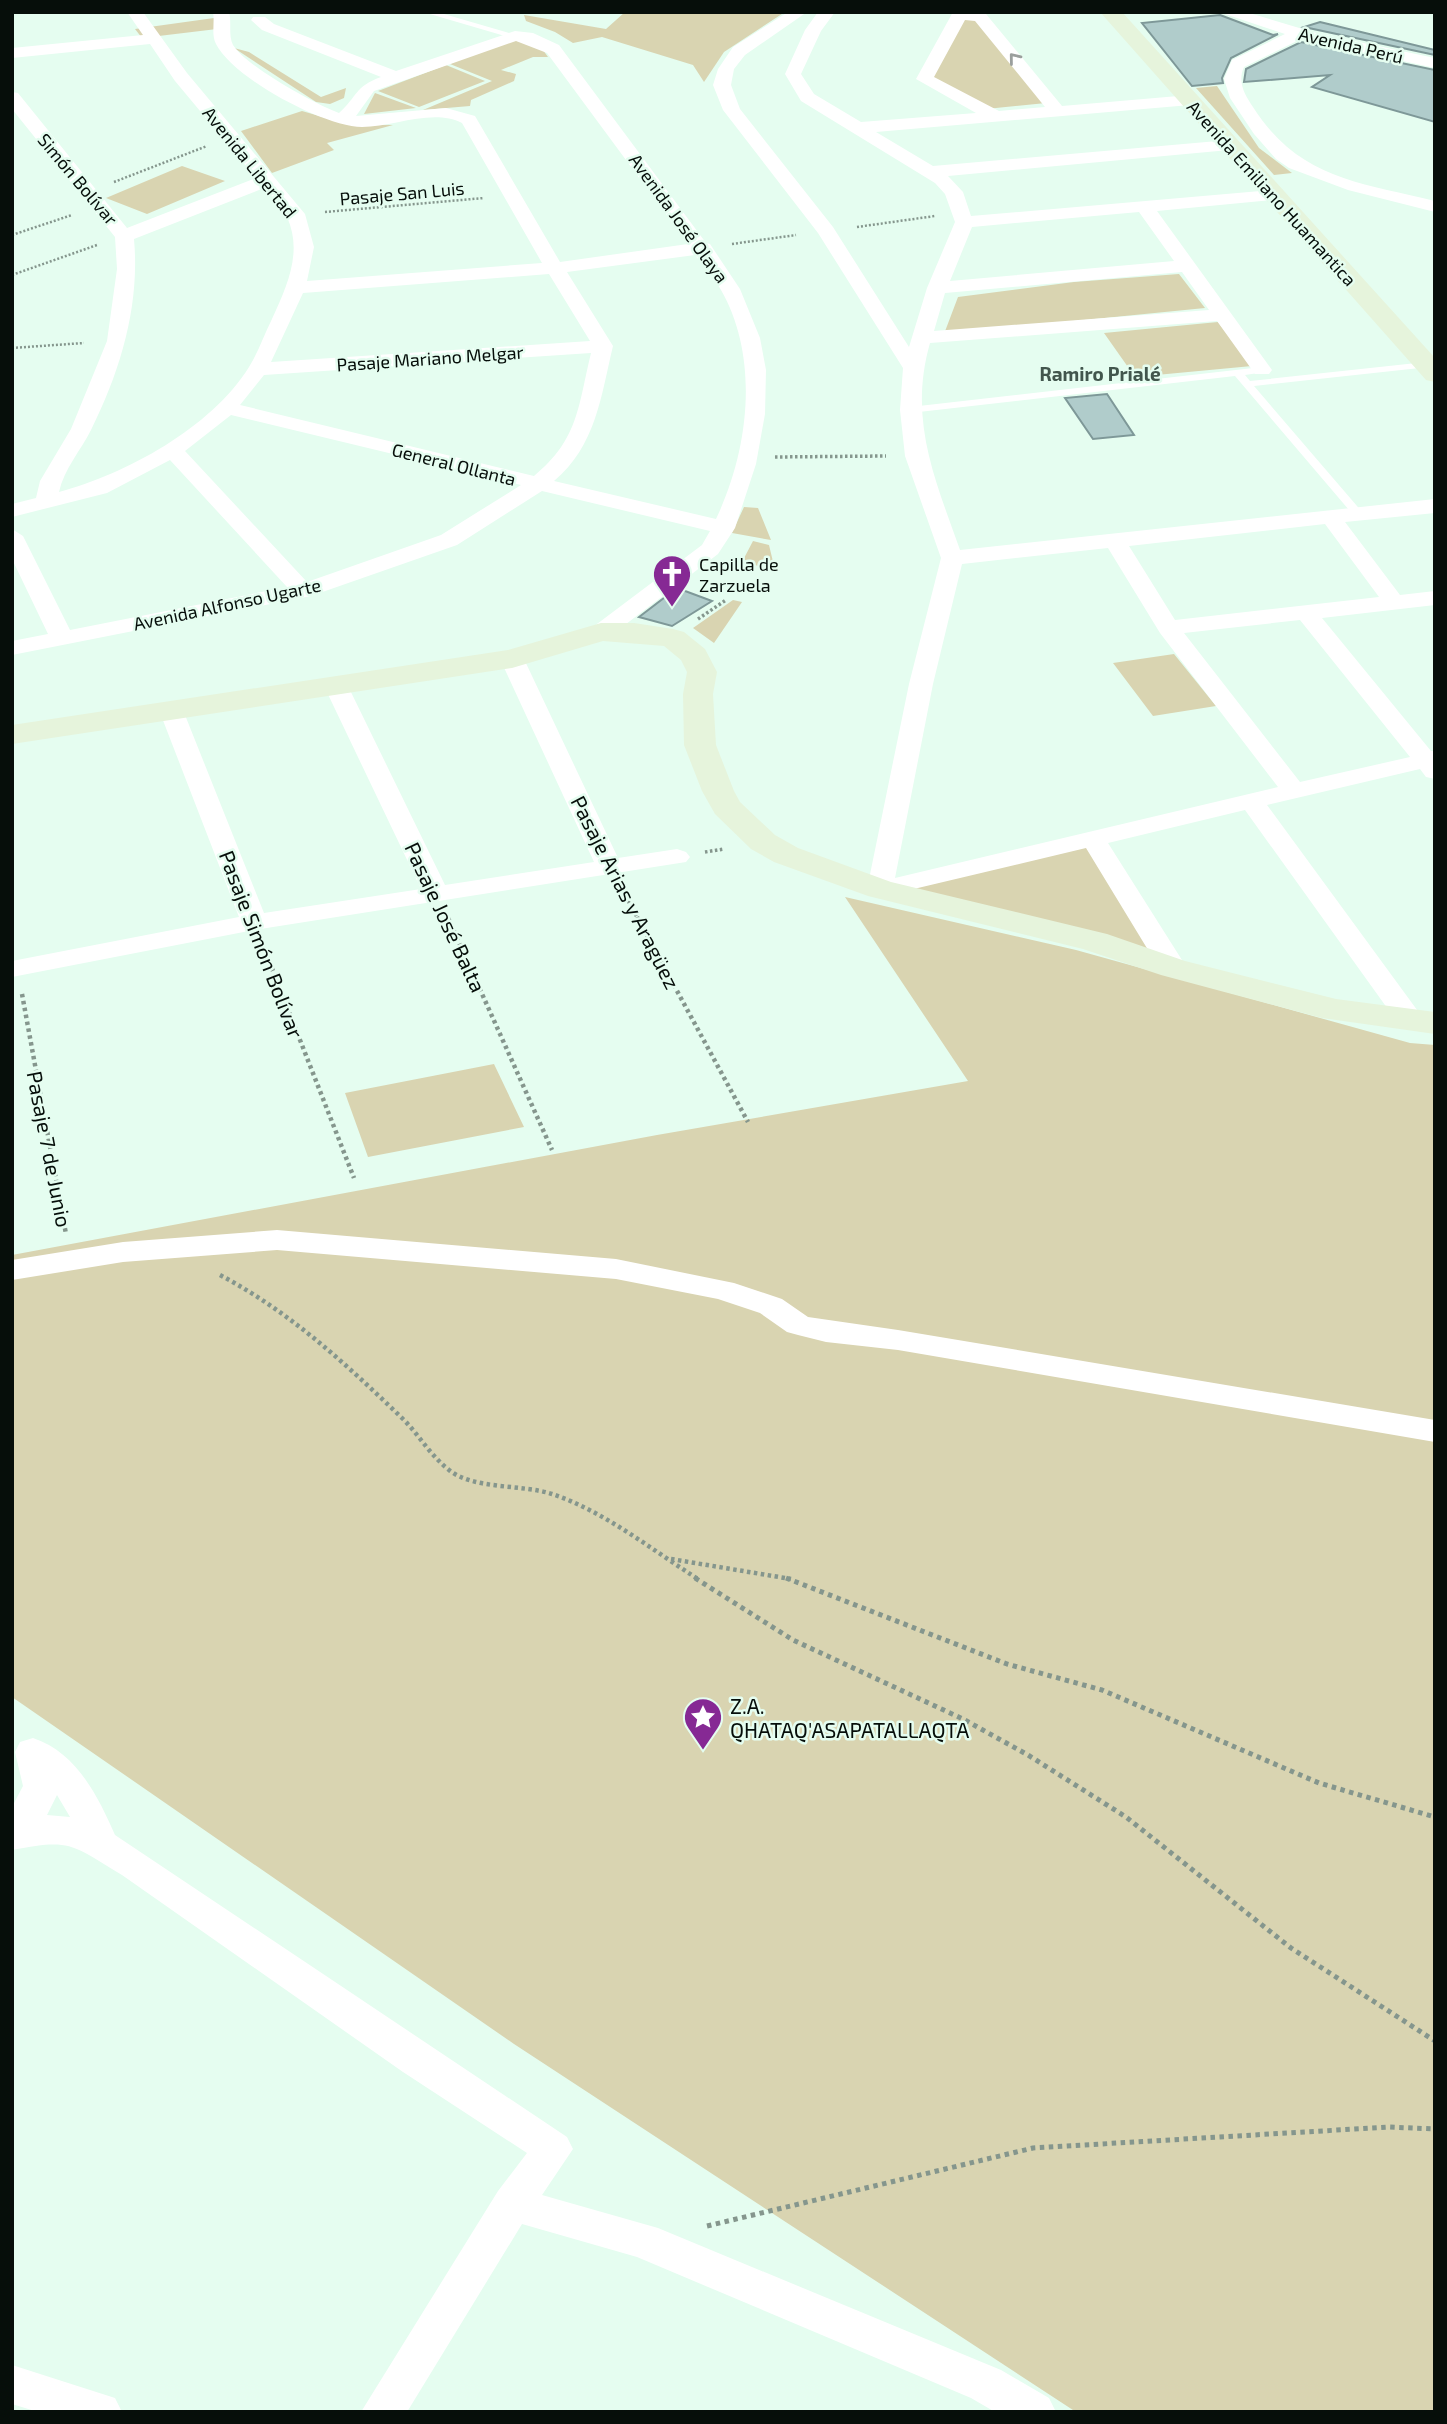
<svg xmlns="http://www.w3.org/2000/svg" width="1447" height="2424" viewBox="0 0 1447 2424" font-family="'Exo 2',sans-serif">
<rect width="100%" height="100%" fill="#e5fdf0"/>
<!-- green -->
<path fill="#d9d4b1" d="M 625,12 L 785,12 L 724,52 L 704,82 L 693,65 L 602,37 L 573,43 L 555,32 L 526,21 L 524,15 L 606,29 Z
M 214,18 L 217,29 L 142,38 L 135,29 Z
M 961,18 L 979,19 L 1046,103 L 986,109 L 932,77 Z
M 516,40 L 543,50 L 548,57 L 533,57 L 501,70 L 516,74 L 514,81 L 471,100 L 470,106 L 423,110 L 492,81 L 450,64 L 501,41 Z
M 234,48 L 249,52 L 321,97 L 346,88 L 344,98 L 330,104 L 316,102 Z
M 446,65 L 485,81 L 419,107 L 378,91 Z
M 1217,86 L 1259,148 L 1292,173 L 1274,175 L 1196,88 Z
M 375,93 L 416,108 L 364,114 Z
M 302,111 L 347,124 L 393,125 L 327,143 L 334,150 L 272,173 L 241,131 Z
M 182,166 L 225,181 L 147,214 L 106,198 Z
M 1179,274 L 1205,308 L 944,334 L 958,297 L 1074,282 Z
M 1218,322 L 1252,366 L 1135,377 L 1104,333 Z
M 744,507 L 758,508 L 771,540 L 732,533 Z
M 753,541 L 769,545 L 775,570 L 742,562 Z
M 733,600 L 742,602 L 714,643 L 693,628 Z
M 1174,654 L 1216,706 L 1153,716 L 1113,663 Z
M 1093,839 L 1173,968 L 880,889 Z
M 845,897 L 1076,950 L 1410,1043 L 1435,1045 L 1435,2412 L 1076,2412 L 514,2044 L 12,1697 L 12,1255 L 657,1135 L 968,1081 Z
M 494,1064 L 524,1127 L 368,1157 L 345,1093 Z"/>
<!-- building -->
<path fill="#b0cccb" stroke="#7e9898" stroke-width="2" d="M 1220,15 L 1273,35 L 1278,34 L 1231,58 L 1222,78 L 1223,83 L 1192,86 L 1142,23 Z
M 1320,22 L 1435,50 L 1435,55 L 1304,27 Z
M 1301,42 L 1435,70 L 1435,122 L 1312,87 L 1330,75 L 1244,82 L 1246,69 Z
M 1107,394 L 1134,435 L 1093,439 L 1065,398 Z
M 677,588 L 712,601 L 672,626 L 639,617 Z"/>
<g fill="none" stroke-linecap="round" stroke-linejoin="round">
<!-- path-far3 -->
<path stroke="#85968d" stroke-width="2.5" stroke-dasharray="2 2" stroke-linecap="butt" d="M 114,182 L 207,146
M 325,212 L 484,198
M 857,227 L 935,216
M 12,235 L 72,215
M 732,244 L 796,235
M 12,275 L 97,245
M 12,348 L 84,343"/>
<!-- path-far2 -->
<path stroke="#85968d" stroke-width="3.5" stroke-dasharray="2.5 2.5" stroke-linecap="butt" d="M 775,457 L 886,456
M 698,619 L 726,600
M 705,852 L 724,849
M 623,892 L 638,919"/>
<!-- path-far1 -->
<path stroke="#85968d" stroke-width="4.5" stroke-dasharray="3.5 3.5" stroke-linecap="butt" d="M 637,917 L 748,1122
M 448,918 L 552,1150
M 264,948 L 354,1178
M 22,994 L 66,1234
M 220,1275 C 290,1312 346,1364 403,1419 C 419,1435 430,1455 449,1470 C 474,1490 522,1484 552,1494 C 604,1511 652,1550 698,1579
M 671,1559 L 791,1579"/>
<!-- path -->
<path stroke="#85968d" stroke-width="5" stroke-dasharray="4.5 4.5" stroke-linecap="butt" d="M 695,1578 L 793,1640 L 963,1719 L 1028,1755 L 1126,1817 L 1291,1948 L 1435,2041
M 786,1578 L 1007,1664 L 1102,1690 L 1319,1783 L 1435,1817
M 707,2226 L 1033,2148 L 1389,2127 L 1435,2129"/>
<!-- lane -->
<path fill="#fff" fill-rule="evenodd" d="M 423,12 L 437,12 L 519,36 L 512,38 Z
M 1426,362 L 1429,363 L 1429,367 L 1254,386 L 1363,513 L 1363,517 L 1355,517 L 1235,376 L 910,413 L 905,410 L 910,407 L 1262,367 L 1265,368 L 1265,372 L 1245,375 L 1250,381 Z"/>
<!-- street -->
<path fill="#fff" fill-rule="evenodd" d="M 127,12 L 143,12 L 187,73 L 305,214 L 314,247 L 307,281 L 542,263 L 462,123 C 433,108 393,127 362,127 C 324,127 233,78 216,44 C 211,34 215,23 213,12 L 229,12 C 232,23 228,35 233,45 C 246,66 314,104 339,113 C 358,96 354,87 381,77 L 262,30 L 251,20 L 253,17 L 265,17 L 274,24 L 396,71 L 515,31 L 533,33 L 559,45 L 706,243 L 710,244 L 740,289 L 760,338 L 766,370 L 765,414 L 756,464 L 735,528 L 718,554 L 609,637 L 593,637 L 589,632 L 593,627 L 702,545 L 710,531 L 542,491 L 457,545 L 311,596 L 12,655 L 12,641 L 48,634 L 12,559 L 12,529 L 23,536 L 70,630 L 287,587 L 170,460 L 107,493 L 12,517 L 12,504 L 36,498 L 40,481 L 71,429 L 107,341 L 117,269 L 115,237 L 12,109 L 12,92 L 18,93 L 127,228 L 256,178 L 175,81 L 150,44 L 12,58 L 12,48 L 143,35 ZM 516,41 L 547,53 L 688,244 L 560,262 L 475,116 L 446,108 L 356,116 L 374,91 ZM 264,188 C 271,196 283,206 287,217 C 303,252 287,286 272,319 C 264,335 258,353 249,367 C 211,428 126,474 59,492 C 64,469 81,450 91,430 C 121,370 140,305 134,239 ZM 695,255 C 703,266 714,277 721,290 C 760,358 749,450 716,519 L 554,481 C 596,446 601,396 613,346 L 567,272 ZM 549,274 L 590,341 L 271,362 L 303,293 ZM 591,353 C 578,406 579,439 534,476 L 240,405 L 264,375 ZM 231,415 L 521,485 L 441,535 L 307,582 L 185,451 Z
M 788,12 L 807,12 L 745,55 L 734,69 L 731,85 L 740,109 L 833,227 L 909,347 L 927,288 L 955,222 L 945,194 L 935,183 L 801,101 L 785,74 L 805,30 L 818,12 L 835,12 L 821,31 L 801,74 L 814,94 L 861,122 L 976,113 L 916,79 L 953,12 L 986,14 L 1062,106 L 1190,95 L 1199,100 L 1190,105 L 876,132 L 933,166 L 1229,140 L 1238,145 L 1229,150 L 948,176 L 963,192 L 971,216 L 1273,190 L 1282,195 L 1273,200 L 1157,211 L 1272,370 L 1269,374 L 1255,374 L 1217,321 L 930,343 C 908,420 935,479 960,550 L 1435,499 L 1435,513 L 1345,522 L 1400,595 L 1435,591 L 1435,605 L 1322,618 L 1431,751 L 1435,751 L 1435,779 L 1426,777 L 1420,769 L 1267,805 L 1420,1014 L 1424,1020 L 1420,1026 L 1400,1026 L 1245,810 L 1108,843 L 1187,968 L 1183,974 L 1163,974 L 1159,968 L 1086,848 L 880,897 L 871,895 L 867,889 L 909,684 L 941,558 L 905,456 L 900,410 L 903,368 L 818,233 L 723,110 L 713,85 L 718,69 L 733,47 ZM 965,20 L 975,21 L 1045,107 L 999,111 L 934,77 ZM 1139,212 L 1174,261 L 950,281 L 972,227 ZM 1182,272 L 1209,310 L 934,331 L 945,293 ZM 1325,524 L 1379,597 L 1175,620 L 1129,546 ZM 1108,548 L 1160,633 L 1278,787 L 895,878 L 933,684 L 962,564 ZM 1300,620 L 1410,757 L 1300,782 L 1184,633 Z
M 1219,12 L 1246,12 L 1316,33 L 1435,58 L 1435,68 L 1301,39 L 1244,67 C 1237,82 1245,95 1253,107 C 1299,179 1359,182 1435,201 L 1435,212 L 1348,190 L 1289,168 L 1276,159 L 1254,134 L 1230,98 L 1224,79 L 1232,60 L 1285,34 Z
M 512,652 L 520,654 L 524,659 L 618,858 L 677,849 L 686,852 L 690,857 L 686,862 L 254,930 L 12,977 L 12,961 L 239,917 L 159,710 L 162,705 L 180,705 L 183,710 L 264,913 L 421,889 L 324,686 L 328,681 L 344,681 L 348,686 L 445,885 L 594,862 L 500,659 L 504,654 Z
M 277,1230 L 616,1259 L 734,1283 L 782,1299 L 808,1317 L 898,1330 L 1435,1420 L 1435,1442 L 898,1350 L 826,1342 L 798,1335 L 787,1332 L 760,1313 L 718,1299 L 616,1279 L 277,1250 L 123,1262 L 12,1280 L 12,1260 L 123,1242 Z
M 33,1738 C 76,1752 98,1796 115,1835 L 567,2137 L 573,2149 L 542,2195 L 658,2228 L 1001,2370 L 1049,2398 L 1056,2412 L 995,2412 L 971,2398 L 637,2257 L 522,2224 L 407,2412 L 361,2412 L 498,2191 L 527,2153 L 403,2072 L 122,1875 C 72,1845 72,1838 12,1850 L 12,1807 L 23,1786 L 15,1752 L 20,1742 ZM 57,1795 L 70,1817 L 47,1815 Z
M 12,2365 L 115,2398 L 122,2412 L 38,2412 L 12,2404 Z"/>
<!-- secondary -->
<path fill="#e6f4dc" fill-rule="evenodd" d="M 1100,12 L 1122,12 L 1435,358 L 1435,382 L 1426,380 Z
M 601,623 L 634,623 L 673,629 L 684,632 L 705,649 L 717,672 L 713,694 L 716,745 L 734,791 L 740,802 L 775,835 L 798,848 L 891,882 L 1107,934 L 1185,961 L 1336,999 L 1435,1012 L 1435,1034 L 1322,1018 L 1161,975 L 1083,949 L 868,896 L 774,862 L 751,849 L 715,814 L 702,791 L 684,745 L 683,694 L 687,672 L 681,660 L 664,646 L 603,641 L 512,668 L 12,744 L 12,725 L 508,650 Z"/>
</g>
<!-- one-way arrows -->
<defs><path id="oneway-chevron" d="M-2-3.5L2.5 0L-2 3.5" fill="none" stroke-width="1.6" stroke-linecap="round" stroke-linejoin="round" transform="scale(1.75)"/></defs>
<use stroke="#9b9f9d" href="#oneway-chevron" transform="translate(1014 58) rotate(-129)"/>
<!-- icons -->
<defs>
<g id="church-pin" transform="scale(2.0125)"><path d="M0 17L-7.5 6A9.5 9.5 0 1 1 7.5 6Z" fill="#862994" stroke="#e5fdf0"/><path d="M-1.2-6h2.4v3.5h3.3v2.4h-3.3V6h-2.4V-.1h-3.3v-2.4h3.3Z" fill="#fff"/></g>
<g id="sight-pin" transform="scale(2.0125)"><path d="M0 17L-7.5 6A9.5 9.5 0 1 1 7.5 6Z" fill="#862994" stroke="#e5fdf0"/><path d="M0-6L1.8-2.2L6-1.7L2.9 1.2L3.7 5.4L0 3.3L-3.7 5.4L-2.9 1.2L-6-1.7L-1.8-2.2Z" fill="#fff"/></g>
</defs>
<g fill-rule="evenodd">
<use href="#church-pin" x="672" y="574"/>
<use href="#sight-pin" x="703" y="1717"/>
</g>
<g text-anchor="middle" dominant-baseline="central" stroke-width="5" stroke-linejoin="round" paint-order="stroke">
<!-- far-street labels -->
<g font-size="18" fill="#060e0a" stroke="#e5fdf0">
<text transform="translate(1351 45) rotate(13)">Avenida Perú</text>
<text transform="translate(250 162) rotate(51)">Avenida Libertad</text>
<text transform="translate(78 179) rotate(50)">Simón Bolívar</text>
<text transform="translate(402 193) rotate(-5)">Pasaje San Luis</text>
<text transform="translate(1272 193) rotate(48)">Avenida Emiliano Huamantica</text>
<text transform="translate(679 218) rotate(54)">Avenida José Olaya</text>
<text transform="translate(430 358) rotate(-4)">Pasaje Mariano Melgar</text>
<text transform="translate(454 464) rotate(14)">General Ollanta</text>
<text transform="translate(227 604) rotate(-12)">Avenida Alfonso Ugarte</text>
</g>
<!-- far-poi labels -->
<g font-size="18" fill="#060e0a" stroke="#e5fdf0" text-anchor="start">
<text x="699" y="564">Capilla de<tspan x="699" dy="21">Zarzuela</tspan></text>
</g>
<!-- far-neighbourhood labels -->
<g font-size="19" font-weight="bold" fill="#42564d" stroke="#e5fdf0">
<text x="1100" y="373">Ramiro Prialé</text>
</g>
<!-- street labels -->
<g font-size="21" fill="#060e0a" stroke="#e5fdf0">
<text transform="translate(626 892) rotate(63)">Pasaje Arias y Aragüez</text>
<text transform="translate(446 917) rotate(65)">Pasaje José Balta</text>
<text transform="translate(262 944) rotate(69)">Pasaje Simón Bolívar</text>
<text transform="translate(50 1149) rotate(79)">Pasaje 7 de Junio</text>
</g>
<!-- poi labels -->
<g font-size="21" fill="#060e0a" stroke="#e5fdf0" text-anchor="start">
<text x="730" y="1705">Z.A.<tspan x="730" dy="24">QHATAQ'ASAPATALLAQTA</tspan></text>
</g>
</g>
<!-- border -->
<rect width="1447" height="2424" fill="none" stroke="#060e0a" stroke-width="28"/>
</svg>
